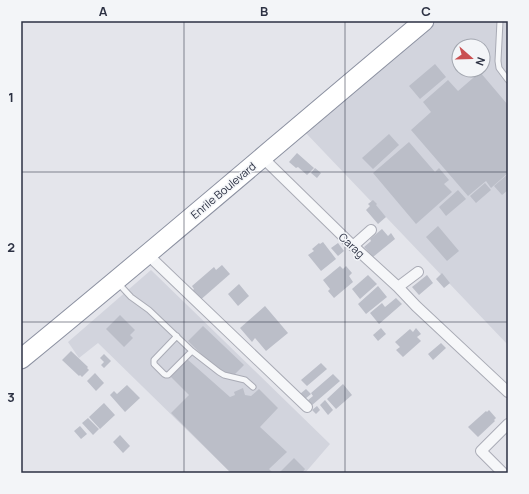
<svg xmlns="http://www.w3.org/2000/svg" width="529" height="494" viewBox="0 0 529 494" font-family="Manrope,sans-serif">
<rect width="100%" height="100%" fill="#e4e5eb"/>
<!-- built -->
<path fill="#d2d4dd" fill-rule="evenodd" d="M 437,21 L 508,21 L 508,345 L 304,131 ZM 459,46 L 483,46 L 483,70 L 459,70 Z
M 151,270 L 330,444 L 305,473 L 231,473 L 98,343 L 79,358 L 68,342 Z"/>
<!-- building -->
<path fill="#bbbec8" d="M 435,64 L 446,77 L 420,99 L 409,86 Z
M 480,72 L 508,105 L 508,173 L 491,188 L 486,181 L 468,196 L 411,130 L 431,112 L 423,102 L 448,80 L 458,91 Z
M 389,134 L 399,145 L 373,169 L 362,158 Z
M 409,142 L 435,172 L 439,168 L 449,180 L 444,184 L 452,192 L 416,224 L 373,173 Z
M 297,153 L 314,168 L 307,175 L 298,167 L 296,168 L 289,162 Z
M 315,168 L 321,173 L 317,178 L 311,173 Z
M 508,174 L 508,190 L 502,195 L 494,186 Z
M 485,183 L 491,190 L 476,203 L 470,196 Z
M 458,190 L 466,199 L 446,216 L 439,207 Z
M 373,200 L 377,204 L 376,205 L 386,217 L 378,224 L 366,210 L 370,206 L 368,204 Z
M 438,226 L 459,251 L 447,261 L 426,237 Z
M 382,229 L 388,236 L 391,233 L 395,239 L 373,257 L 364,247 L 371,241 L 370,239 Z
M 323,242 L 336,259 L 321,271 L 308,255 L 314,251 L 312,249 L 319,243 L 320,244 Z
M 338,243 L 344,251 L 338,256 L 331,248 Z
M 222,265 L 230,274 L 198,302 L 190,293 L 194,289 L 192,286 L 214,267 L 216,270 Z
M 340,266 L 343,269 L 346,266 L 352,273 L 349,276 L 353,282 L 334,298 L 328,291 L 330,289 L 323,280 Z
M 442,273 L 450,283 L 444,288 L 436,279 Z
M 368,275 L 377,284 L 360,299 L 352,289 Z
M 427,275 L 433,283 L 419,295 L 412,287 Z
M 239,284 L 249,296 L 238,306 L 228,294 Z
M 378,286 L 387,297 L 366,314 L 358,304 Z
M 396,298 L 402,304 L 379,324 L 370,313 L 382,303 L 385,307 Z
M 265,306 L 288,333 L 266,351 L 255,338 L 252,342 L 240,328 Z
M 120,315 L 135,330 L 130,335 L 133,338 L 124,347 L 106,329 Z
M 203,326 L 244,365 L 235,374 L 220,373 L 188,341 Z
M 381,328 L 386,334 L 378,341 L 373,335 Z
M 416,328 L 421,334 L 417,337 L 421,341 L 403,357 L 396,350 L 400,347 L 395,342 L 410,329 L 413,332 Z
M 441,343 L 446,348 L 433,360 L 428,354 Z
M 71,351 L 88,367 L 87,368 L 89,370 L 82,377 L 80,375 L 79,376 L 62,360 Z
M 104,354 L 111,361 L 104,368 L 101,365 L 104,362 L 100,358 Z
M 187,359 L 230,397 L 235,395 L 234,392 L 243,388 L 245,395 L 251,396 L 259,389 L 278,408 L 260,427 L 287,452 L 269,469 L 273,473 L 231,473 L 171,413 L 189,395 L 170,376 Z
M 321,363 L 327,369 L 307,386 L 301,380 Z
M 95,373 L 104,383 L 96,391 L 87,381 Z
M 333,374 L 340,381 L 311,406 L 307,401 L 313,396 L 311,393 Z
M 343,384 L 352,395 L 336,409 L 327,399 Z
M 127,385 L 140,398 L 125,412 L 110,395 L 114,391 L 117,394 Z
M 306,389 L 311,394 L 305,399 L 300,394 Z
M 325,400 L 333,410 L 328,415 L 320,405 Z
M 104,403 L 115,415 L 100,429 L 89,417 Z
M 317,406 L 320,410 L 316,414 L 312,410 Z
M 489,410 L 496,418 L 494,420 L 495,421 L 478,437 L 468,427 L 486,411 L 487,412 Z
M 88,418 L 99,429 L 93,435 L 82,423 Z
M 80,426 L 87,434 L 81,439 L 74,431 Z
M 120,435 L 130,446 L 123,453 L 113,442 Z
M 294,458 L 305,469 L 302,473 L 279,473 Z"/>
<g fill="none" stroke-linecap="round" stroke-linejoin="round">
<!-- lane casing -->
<g stroke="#a9abb5" stroke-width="7">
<path id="lane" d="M 500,21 L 498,61 L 499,68 L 508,80
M 118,283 L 131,297 L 149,310 L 192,351 L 219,372 L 224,375 L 245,380 L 253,387
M 177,336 L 154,360 L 154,364 L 164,374 L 166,375 L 168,375 L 192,351"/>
</g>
<!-- street casing -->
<g stroke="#a9abb5" stroke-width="12">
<path id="street" d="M 262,157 L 351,244 L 398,287 L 416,306 L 508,392
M 353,246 L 371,230
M 147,254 L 307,407
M 398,287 L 418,272
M 503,473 L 481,451 L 508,424"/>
</g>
<!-- highway casing -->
<g stroke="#8c91a1" stroke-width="21">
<path id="highway" d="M 21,359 C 157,248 290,133 424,21"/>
</g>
<!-- lane -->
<use href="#lane" stroke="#f6f7f9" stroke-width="5"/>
<!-- street -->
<use href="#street" stroke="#f6f7f9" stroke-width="10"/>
<!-- highway -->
<use href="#highway" stroke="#fff" stroke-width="19"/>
</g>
<!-- grid -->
<path fill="none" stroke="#2c3143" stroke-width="1" stroke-opacity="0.55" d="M 184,21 L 184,473M 345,21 L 345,473M 21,172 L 508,172M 21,322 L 508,322"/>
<g text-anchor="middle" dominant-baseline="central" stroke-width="3" stroke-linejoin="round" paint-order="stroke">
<!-- street labels -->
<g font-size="11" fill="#2c3143" stroke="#f3f5f8">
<text transform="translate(223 190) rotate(-40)">Enrile Boulevard</text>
<text transform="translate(352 245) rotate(43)">Carag</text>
</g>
</g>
<!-- border -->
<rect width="529" height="494" fill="none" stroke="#f3f5f8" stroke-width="44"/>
<!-- north arrow -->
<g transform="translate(471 58) rotate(110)"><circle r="19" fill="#f3f5f8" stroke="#a3a7b0"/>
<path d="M0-3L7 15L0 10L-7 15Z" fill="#c95052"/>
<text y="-6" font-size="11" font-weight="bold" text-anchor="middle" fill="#2c3143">N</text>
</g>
<rect x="22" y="22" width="485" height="450" fill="none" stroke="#2c3143" stroke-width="1.5"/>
<g font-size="13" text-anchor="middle" font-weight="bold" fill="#2c3143">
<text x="103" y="16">A</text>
<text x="264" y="16">B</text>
<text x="426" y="16">C</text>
<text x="11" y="102">1</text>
<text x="11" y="252">2</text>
<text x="11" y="402">3</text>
</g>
</svg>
